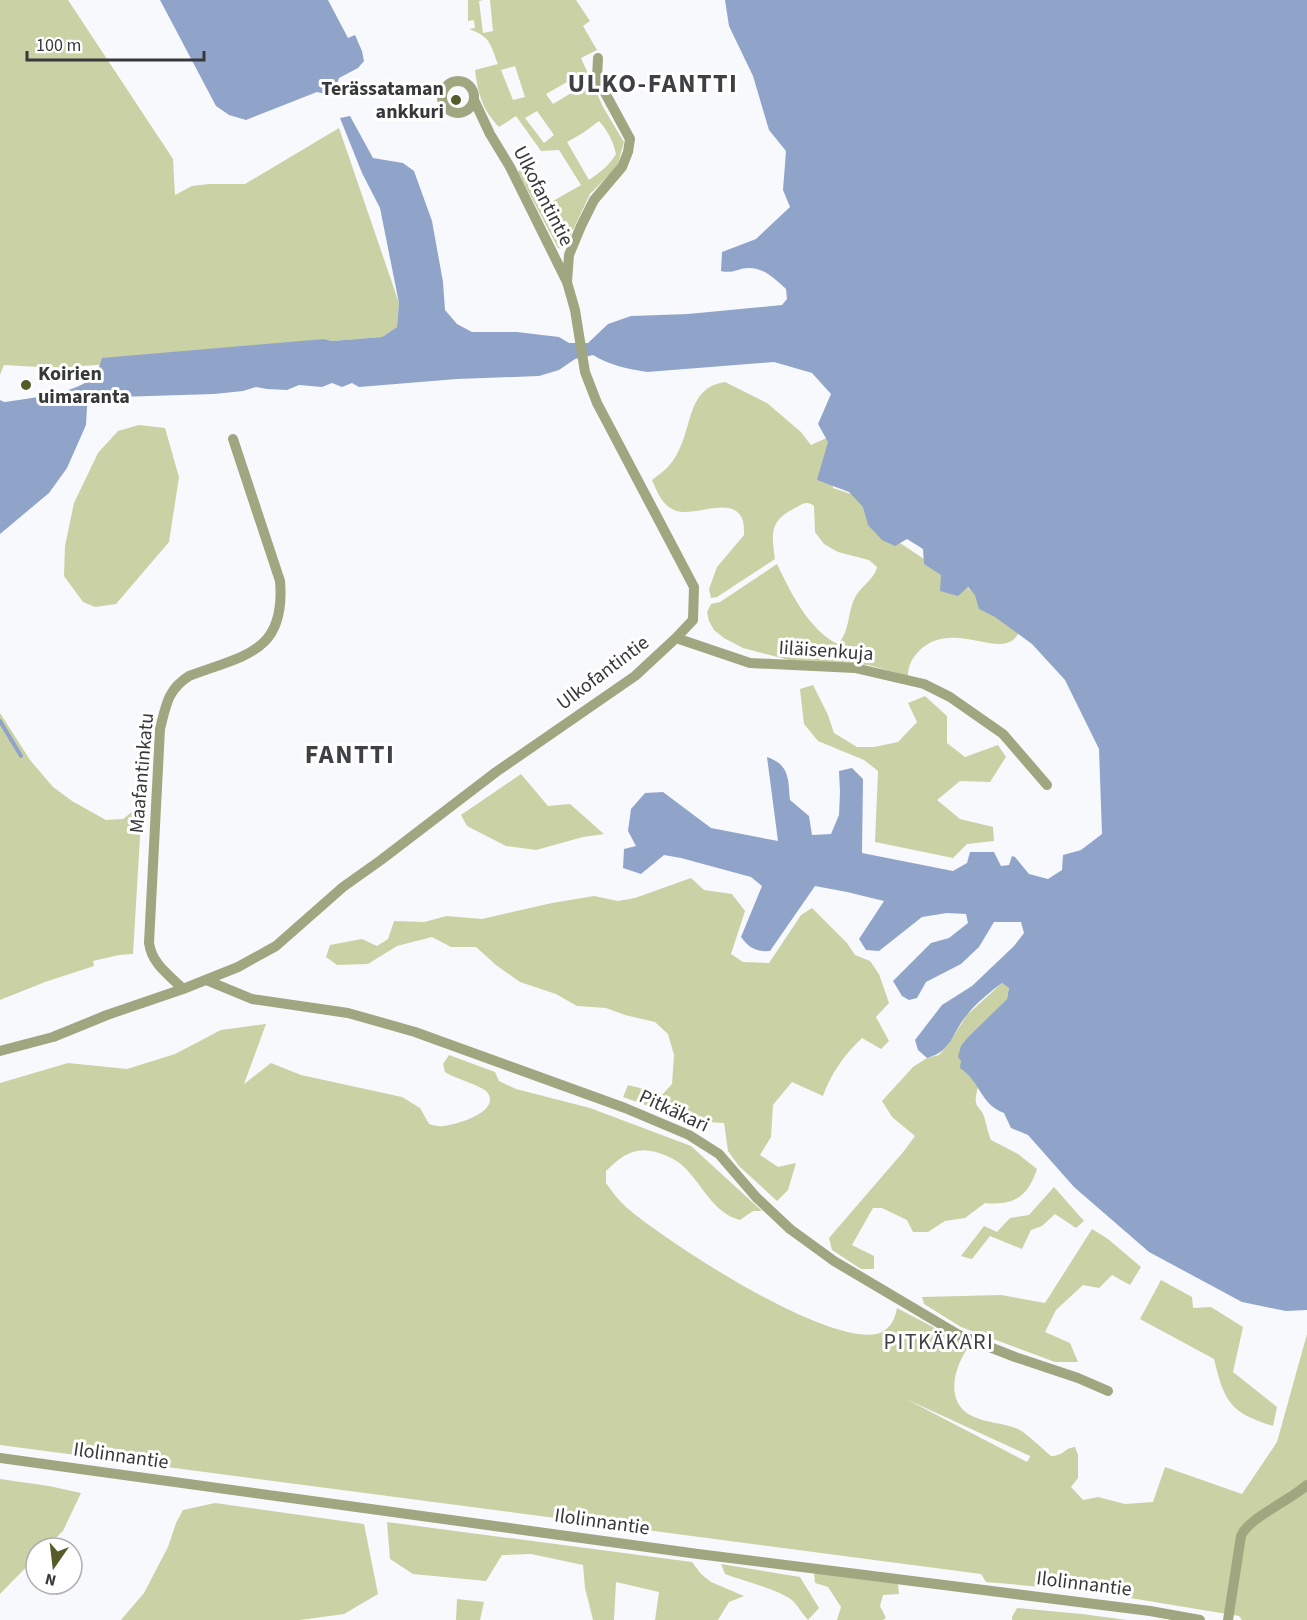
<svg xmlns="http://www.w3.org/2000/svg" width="1307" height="1620" viewBox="0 0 1307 1620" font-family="'Source Sans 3',sans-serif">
<rect width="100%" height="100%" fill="#f8f9fd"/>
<!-- green -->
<path fill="#cad1a4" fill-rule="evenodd" d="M 0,0 L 68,0 L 173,159 L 175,195 L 192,186 L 209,184 L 245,184 L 339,128 L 399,303 L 397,327 L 382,337 L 332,341 L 324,339 L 96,365 L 56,368 L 4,365 L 0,375 Z
M 468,0 L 483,0 L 479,1 L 483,33 L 493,31 L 490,0 L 576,0 L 590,21 L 583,26 L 597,50 L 581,58 L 603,107 L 624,142 L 617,167 L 590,194 L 564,249 L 558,248 L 518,172 L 523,166 L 546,205 L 581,185 L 559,150 L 541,151 L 516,116 L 499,127 C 482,109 478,94 475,70 L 498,64 C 490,44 491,37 469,29 L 475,28 L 474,20 L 468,21 ZM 515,66 L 525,97 L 513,100 L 501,70 ZM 567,82 L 573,92 L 553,104 L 546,94 ZM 537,111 L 554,135 L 544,143 L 525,118 ZM 599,121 C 608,131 613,141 616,154 C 609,166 599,173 589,180 L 567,142 L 583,133 Z
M 725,382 L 767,403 L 801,432 L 811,445 L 833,435 L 824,429 L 824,420 C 837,430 851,444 843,461 C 837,474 832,472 833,488 L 863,498 L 868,505 L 872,519 L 885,533 L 993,605 L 1013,622 L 1019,633 C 1018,634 1015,639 1013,640 C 994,655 950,620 919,651 C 912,658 908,666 908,676 L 868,665 L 797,662 L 743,648 L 724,638 L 714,630 L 709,621 L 707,612 L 711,604 L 720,602 L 777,564 C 790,591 809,631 838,644 C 851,630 847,609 857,594 C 863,585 875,578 877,567 L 869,560 L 838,552 L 824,544 L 815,532 L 814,506 C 808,501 804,503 797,507 C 770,520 771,532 775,559 L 717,597 L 711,598 L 709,589 L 717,567 L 744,535 C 744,531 744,525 743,521 C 734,493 693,519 674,510 C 661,504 657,491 652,480 C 663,472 672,465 678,452 C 693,425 687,388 725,382 Z
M 139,425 L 165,428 L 179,477 L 169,542 L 116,604 L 95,607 L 83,602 L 64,576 L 65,546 L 74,503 L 98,453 L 118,431 Z
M 813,685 L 828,715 L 834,733 L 857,747 L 874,747 L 898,742 L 917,722 L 908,703 L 925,696 L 947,716 L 947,743 L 965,757 L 998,745 L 1006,757 L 990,782 L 960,781 L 937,800 L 960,819 L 993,827 L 994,841 L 967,844 L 953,858 L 875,842 L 878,771 L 864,760 L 818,741 L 804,724 L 800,689 Z
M 0,713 L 30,760 L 53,787 L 72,801 L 106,820 L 123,819 L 142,804 L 133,954 L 119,955 L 93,961 L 94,966 L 45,982 L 0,1000 Z
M 521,774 L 548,806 L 570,804 L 604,834 L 583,837 L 536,850 L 506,846 L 467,826 L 461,815 Z
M 691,878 L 704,890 L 732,894 L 745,911 L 731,954 L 743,962 L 769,963 L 801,915 L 812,908 L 847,943 L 855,955 L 870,961 L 879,974 L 889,1003 L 876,1017 L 889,1041 L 881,1049 L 862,1038 C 845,1054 831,1073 823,1096 L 792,1082 L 773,1105 L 771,1137 L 760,1155 L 778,1167 L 796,1163 L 788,1190 L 777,1201 L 739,1166 L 728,1151 L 724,1123 L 692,1121 L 623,1097 L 628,1085 L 640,1088 L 660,1097 L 672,1084 L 674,1055 L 668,1034 L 655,1022 L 625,1015 L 606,1008 L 577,1006 L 556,994 L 520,982 L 496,965 L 476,947 L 451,947 L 432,937 L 397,946 L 368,964 L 337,965 L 326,957 L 330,945 L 362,939 L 377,946 L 388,939 L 394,921 L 424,922 L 447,916 L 482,919 L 552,903 L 594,896 L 618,901 L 635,898 Z
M 1002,983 L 1009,988 L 1007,999 L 968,1037 L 961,1061 L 961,1068 L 970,1075 L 978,1087 C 971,1111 982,1104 985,1120 C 987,1127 988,1133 991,1140 L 1018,1154 L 1037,1169 C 1028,1196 1015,1206 985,1203 L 965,1218 L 945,1221 L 928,1232 L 913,1232 L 907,1220 L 882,1208 L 873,1208 L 852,1245 L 874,1256 L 874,1269 L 861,1269 L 832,1250 L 829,1238 L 904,1151 L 915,1136 L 892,1117 L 882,1101 L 913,1067 L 927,1058 L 939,1055 L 948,1045 L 967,1015 Z
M 266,1024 L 244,1084 L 271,1063 L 301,1075 L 402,1097 L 420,1108 L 429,1124 C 433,1125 439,1127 443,1126 C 456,1125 502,1112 487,1092 C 481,1085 455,1079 445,1072 L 443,1064 L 449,1055 L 495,1072 L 499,1081 L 516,1089 L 590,1108 L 691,1146 L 762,1211 L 753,1211 L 740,1220 C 714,1214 702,1184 684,1167 C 677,1160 668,1156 659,1153 C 636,1145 622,1155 606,1171 L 606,1183 C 612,1191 618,1200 626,1207 C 665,1241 831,1350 880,1333 C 891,1328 895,1319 897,1308 L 969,1346 C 954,1367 944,1402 972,1416 C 986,1423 1004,1423 1018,1429 C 1028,1434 1041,1448 1051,1456 C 1064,1456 1064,1448 1075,1447 L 1078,1455 L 1078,1478 L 1071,1487 L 1083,1500 L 1098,1497 L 1125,1504 L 1153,1502 L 1165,1467 L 1242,1494 L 1277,1442 L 1307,1334 L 1307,1620 L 1242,1620 L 1239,1616 L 1088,1591 L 986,1582 L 981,1574 L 0,1445 L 0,1083 L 68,1063 L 127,1069 L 175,1054 L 221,1030 ZM 906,1399 L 1030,1456 L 1030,1457 L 1027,1462 Z
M 1054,1187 L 1084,1221 L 1076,1228 L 1055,1214 L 1042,1226 L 1031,1230 L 1022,1249 L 990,1236 L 972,1259 L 961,1256 L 984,1226 L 997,1232 L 1010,1218 L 1029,1215 Z
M 1092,1229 L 1108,1239 L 1141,1267 L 1130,1285 L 1112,1275 L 1099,1288 L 1083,1285 L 1056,1310 L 1045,1332 L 1070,1343 L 1078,1362 L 1055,1362 L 961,1327 L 924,1304 L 922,1297 L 1001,1295 L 1045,1303 Z
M 1161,1280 L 1192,1297 L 1193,1308 L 1211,1307 L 1243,1327 L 1233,1372 L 1277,1407 L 1273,1426 C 1230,1413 1224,1401 1214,1359 L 1140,1319 Z
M 0,1479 L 49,1486 L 81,1493 L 63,1531 L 45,1548 L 36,1548 L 36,1557 L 0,1594 Z
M 215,1503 L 364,1524 L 378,1594 L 344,1614 L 300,1620 L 121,1620 L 144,1593 L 168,1547 L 176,1523 L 183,1510 Z
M 387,1522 L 692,1562 L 701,1574 L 711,1582 L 744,1596 L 729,1602 L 718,1620 L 655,1620 L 659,1592 L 616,1582 L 614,1620 L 593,1620 L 585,1588 L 583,1565 L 531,1554 L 502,1555 L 486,1581 L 413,1574 L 390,1559 Z
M 721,1564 L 800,1577 L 819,1608 L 808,1620 C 802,1614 799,1607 793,1601 C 783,1591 741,1580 725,1574 Z
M 814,1573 L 898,1584 L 899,1594 L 883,1595 L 880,1606 L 886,1618 L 883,1620 L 837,1620 L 841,1607 L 828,1587 L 815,1583 Z
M 457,1599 L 484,1602 L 480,1620 L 456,1620 Z
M 1017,1608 L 1082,1614 L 1127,1620 L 1012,1620 L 1012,1617 Z"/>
<!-- water -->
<path fill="#90a4ca" d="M 160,0 L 328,0 L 348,38 L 355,35 L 362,51 L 364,61 L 358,68 L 339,78 L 333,96 L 317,92 L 246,120 L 229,115 L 216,106 Z
M 725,0 L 1307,0 L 1307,1310 L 1286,1311 L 1242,1302 L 1149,1252 L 1074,1187 L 1028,1135 L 1011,1128 L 1004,1113 C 980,1104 981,1082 960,1068 L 961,1061 L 958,1057 L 961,1046 L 968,1037 L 1007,999 L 1009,988 L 1002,983 C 990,992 976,1003 967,1015 C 952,1032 953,1051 927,1058 L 918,1050 L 915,1040 L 942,1005 L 972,986 L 1014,946 L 1024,933 L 1021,922 L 994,922 L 979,947 L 961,964 L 926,982 L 917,998 L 909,1000 L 902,996 L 893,981 L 931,943 L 949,938 L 968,923 L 966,914 L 947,913 L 922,917 L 879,951 L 866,950 L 859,939 L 884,901 L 847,892 L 815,886 L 770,951 C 756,952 749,948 741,937 L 762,886 L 751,877 L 681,858 L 664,855 L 641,874 L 623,868 L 624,849 L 636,846 L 628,831 L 631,809 L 645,793 L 663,792 L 711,828 L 778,841 L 767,757 C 790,765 788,779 790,800 L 809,816 L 812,835 L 831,834 L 839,815 L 840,792 L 839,771 L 852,768 L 863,779 L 862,853 L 953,871 L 967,863 L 970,852 L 994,852 L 1001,866 L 1009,865 L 1012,856 L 1015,857 L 1029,874 L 1048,879 L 1062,870 L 1063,855 L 1081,850 L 1102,834 L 1099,749 L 1065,680 L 1032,644 L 995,617 L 979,609 L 975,595 L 968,587 L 958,596 L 940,591 L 941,575 L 924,564 L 923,549 L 907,539 L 895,546 L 882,540 L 868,525 L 863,507 L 849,492 L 817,480 L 828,442 L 818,424 L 831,394 L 812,373 L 774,362 L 647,372 C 628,369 609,365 593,355 L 575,359 L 559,370 L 539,376 L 457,379 L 359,387 L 352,383 L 342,387 L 332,383 L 322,387 L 299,385 L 287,390 L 267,389 L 256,387 L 243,391 L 214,394 L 118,397 C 111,390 103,387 94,391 L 87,407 L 86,425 L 67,468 L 49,493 L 0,534 L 0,400 L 4,402 C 25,399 82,393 94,375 C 98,371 100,364 102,358 L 324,339 L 332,341 L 382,337 L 397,327 L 399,303 L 380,208 L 362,173 L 340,118 L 350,116 L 373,158 L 403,163 L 414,171 L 432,221 L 443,282 L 445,310 L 457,324 L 472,332 L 517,332 L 559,337 L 569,343 L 588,343 L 608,324 L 631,316 L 688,314 L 782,305 L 787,299 L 786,289 C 775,279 764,268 749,268 C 737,268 735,274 721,271 L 722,252 L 756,239 L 790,207 L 783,190 L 786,151 L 769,130 L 753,76 L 729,26 Z"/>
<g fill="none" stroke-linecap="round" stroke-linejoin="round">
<!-- stream -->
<path stroke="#90a4ca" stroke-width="4" d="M 0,721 L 21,756"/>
<!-- canal -->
<path stroke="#90a4ca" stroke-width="12" d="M 81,397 L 109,387 L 116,386"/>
<!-- street -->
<path stroke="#a0a67f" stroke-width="10" d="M442 97a16 16 0 1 1 32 0a16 16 0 1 1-32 0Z
M 567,282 L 569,255 L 581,226 L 594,200 L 622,167 L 628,152 L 630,139 L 597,78 L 598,58
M 676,638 L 750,663 L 855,668 L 924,684 L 950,697 L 1003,734 L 1047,785
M 206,980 L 252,999 L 348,1013 L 415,1032 L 625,1108 L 689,1135 L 719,1154 L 756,1197 L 790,1229 L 834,1261 L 959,1335 L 1015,1357 L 1078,1378 L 1108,1391
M 183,989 C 168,974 152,964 149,943 L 160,729 C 166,706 167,690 189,676 C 244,655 286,653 280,581 L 233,439
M 0,1051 L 53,1037 L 107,1015 L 183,989 L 238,967 L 276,946 L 343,887 L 381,860 L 496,772 L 635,676 L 676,638 L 693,620 L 694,587 L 597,403 L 585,372 L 575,310 L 567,282 L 510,167 L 490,134 L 474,100
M 0,1458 L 698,1554 L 1150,1611 L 1200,1620
M 1228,1620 L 1241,1536 C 1248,1518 1291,1500 1307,1485"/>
</g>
<!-- markers -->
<g fill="#555b29" stroke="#fff" stroke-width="2">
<circle cx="456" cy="100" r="6"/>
<circle cx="26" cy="385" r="6"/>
</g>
<g text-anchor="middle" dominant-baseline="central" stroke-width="6" stroke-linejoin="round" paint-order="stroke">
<!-- poi labels -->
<g font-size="20" font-weight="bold" fill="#373839" stroke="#fff" text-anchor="end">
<text x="444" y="89">Terässataman<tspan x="444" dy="23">ankkuri</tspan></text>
<text x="38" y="374" text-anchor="start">Koirien<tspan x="38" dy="23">uimaranta</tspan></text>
</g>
<!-- street labels -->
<g font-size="20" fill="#373839" stroke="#fff">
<text transform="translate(543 196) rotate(63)">Ulkofantintie</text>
<text transform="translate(826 651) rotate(4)">Iiläisenkuja</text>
<text transform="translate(603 673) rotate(-37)">Ulkofantintie</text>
<text transform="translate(142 773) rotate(-85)">Maafantinkatu</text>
<text transform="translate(674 1111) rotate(25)">Pitkäkari</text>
<text transform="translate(121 1456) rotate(8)">Ilolinnantie</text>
<text transform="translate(602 1522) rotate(8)">Ilolinnantie</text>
<text transform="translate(1084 1584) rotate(7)">Ilolinnantie</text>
</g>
<!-- quarter labels -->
<g font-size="22" letter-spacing="1.5" fill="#3f4043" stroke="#fff">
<text x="939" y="1342">PITKÄKARI</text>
</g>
<!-- district labels -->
<g font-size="26" font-weight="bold" letter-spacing="1.5" fill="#3f4043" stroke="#fff">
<text x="653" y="83">ULKO-FANTTI</text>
<text x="350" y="754">FANTTI</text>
</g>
</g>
<!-- north arrow -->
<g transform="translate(54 1566) rotate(194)"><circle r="28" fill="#ffffff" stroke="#afafb0" stroke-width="1.5"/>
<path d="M0-4.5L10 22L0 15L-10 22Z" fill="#555b29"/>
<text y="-9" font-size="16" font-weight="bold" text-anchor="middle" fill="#373839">N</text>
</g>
<!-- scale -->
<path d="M27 51v9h177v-9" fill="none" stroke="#373839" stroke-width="3"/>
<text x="36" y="51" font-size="18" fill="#373839" stroke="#ffffff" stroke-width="4.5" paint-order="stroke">100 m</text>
</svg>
